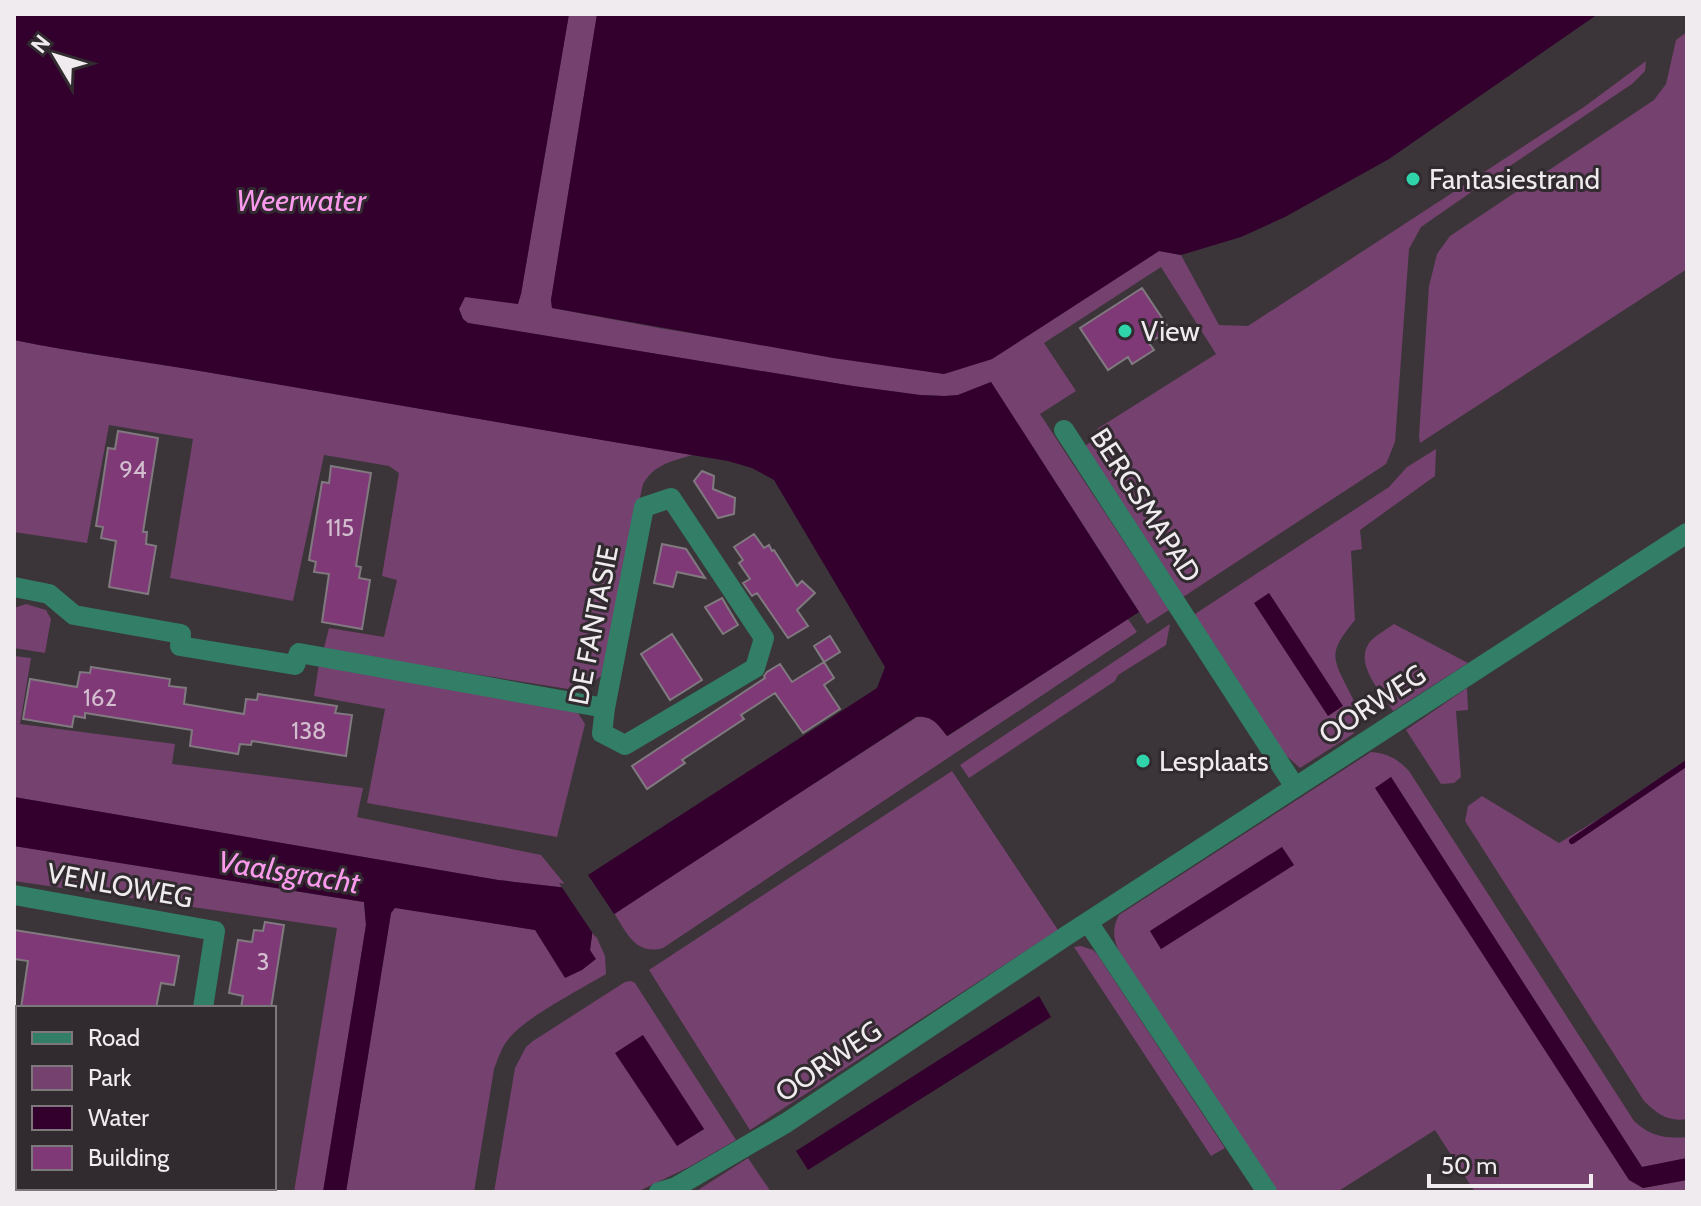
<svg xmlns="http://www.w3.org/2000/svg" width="1701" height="1206" viewBox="0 0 1701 1206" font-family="Cabin,sans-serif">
<rect width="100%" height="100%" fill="#3b353a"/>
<!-- green -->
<path fill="#75416e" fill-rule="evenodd" d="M 569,14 L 597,14 L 551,300 L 552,308 L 659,328 L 944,374 L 992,359 L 1159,251 L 1181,255 L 1219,325 L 1248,326 L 1584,107 L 1646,61 L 1645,71 L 1632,84 L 1480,186 L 1421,227 L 1409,249 L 1395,442 L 1386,464 L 1180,599 L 1082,448 L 1101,435 L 1097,429 L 1216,354 L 1161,267 L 1044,343 L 1076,391 L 1040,414 L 1169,610 L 1147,624 L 991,382 L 958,395 L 945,396 L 920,395 L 853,386 L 468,323 L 463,319 L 459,309 L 465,297 L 521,294 Z
M 1687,32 L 1687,269 L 1420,443 L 1419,436 L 1429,286 L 1437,254 L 1450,236 L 1654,100 L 1666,84 L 1676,40 Z
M 14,340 C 78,353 142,361 206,372 C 368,400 530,428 692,455 C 670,462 655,464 643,484 L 601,676 L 581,691 L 386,660 L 324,648 L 329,628 L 384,637 L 397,580 L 382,576 L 399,473 L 389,466 L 324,455 L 293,601 L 170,578 L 193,439 L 109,425 L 87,543 L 14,532 Z
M 1436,449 L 1435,476 L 1360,530 L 1362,549 L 1351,551 L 1355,620 C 1327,654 1332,657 1351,695 C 1355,703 1359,711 1360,719 L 1353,734 L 1300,768 L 1281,751 L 1192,616 L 1389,487 L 1407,467 Z
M 26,604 L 46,610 L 51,619 L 45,653 L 14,648 L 14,608 Z
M 1128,619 L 1137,632 L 663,948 C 636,956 626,932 614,913 L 917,717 C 932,715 938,725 948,736 Z
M 1170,624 L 1166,645 L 1118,675 L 1115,681 L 969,778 L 960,765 Z
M 1394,624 L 1468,663 L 1393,711 C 1382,693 1354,665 1369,643 C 1374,636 1386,630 1394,624 Z
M 14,656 L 31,658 L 20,724 L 175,744 L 172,764 L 363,788 L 357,817 L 541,855 L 568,888 L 498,880 L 14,797 Z
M 319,664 L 575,708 L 585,724 L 557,837 L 367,803 L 385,709 L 314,696 Z
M 1467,688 L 1468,710 L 1456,711 L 1461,777 L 1454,783 L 1441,784 L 1406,730 Z
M 1371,752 C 1387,753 1398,759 1409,771 L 1634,1121 C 1650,1136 1665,1139 1687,1137 L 1687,1158 L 1642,1167 L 1391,777 L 1376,788 L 1629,1179 L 1643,1188 L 1687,1180 L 1687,1192 L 1475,1192 L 1435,1130 L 1337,1192 L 1276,1192 L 1126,967 C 1118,947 1108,936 1119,915 ZM 1282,847 L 1293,864 L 1161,949 L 1150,931 Z
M 1687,760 L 1687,1119 C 1668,1122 1657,1114 1644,1101 L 1465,821 L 1468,806 L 1482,796 L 1559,843 L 1602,817 Z
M 952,771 L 1058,930 L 750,1130 L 649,970 Z
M 14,846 L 364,902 L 366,925 L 323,1192 L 294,1192 L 337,928 L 14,881 Z
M 395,907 L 535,930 L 590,950 L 593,929 L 605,956 L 606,974 C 581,989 522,1019 507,1041 C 501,1049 498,1059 494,1069 L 474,1192 L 346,1192 L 391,913 Z
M 1081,946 L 1093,950 L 1097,954 L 1225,1148 L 1211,1156 L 1074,947 Z
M 631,981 L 635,983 L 736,1140 L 689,1167 L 637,1192 L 494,1192 L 515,1068 L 526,1047 L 533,1041 L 625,982 ZM 642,1035 L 704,1129 L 691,1137 Z
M 748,1158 L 771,1192 L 695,1192 Z"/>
<!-- water -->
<path fill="#33002e" d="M 14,14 L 569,14 L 521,294 L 518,304 L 465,297 L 459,309 L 463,319 L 468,323 L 853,386 L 920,395 L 945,396 L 958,395 L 991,382 L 1139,612 L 947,736 C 938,725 933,715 916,717 L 593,928 L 590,950 L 596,959 L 582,970 L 565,978 L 535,930 L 395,908 L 391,913 L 346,1192 L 323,1192 L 366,925 L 364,902 L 14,846 L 14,797 L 498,880 L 568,888 L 877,688 L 885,667 L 774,480 L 752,468 L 728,461 C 554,432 380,402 206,372 C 142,361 78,353 14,340 Z
M 597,14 L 1598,14 L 1389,159 L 1285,217 L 1241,237 L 1181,255 L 1159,251 L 992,359 L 944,374 L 833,358 L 552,308 L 551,300 Z
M 1269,593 L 1343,706 L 1328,716 L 1254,603 Z
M 1391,777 L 1642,1167 L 1687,1158 L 1687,1180 L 1643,1188 L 1629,1180 L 1375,788 Z
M 1282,847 L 1294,865 L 1161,949 L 1150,931 Z
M 1039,996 L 1051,1017 L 808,1170 L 796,1151 Z
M 643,1035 L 704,1129 L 677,1146 L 615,1053 Z"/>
<!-- pier -->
<path fill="#3b353a" d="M 586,872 L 616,917 L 596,931 L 596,938 L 559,883 L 567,884 Z"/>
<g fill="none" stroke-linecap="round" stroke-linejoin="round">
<!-- stream -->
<path stroke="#33002e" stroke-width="6" d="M 1572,841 L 1687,763"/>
</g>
<!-- building -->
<path fill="#7f3976" stroke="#80797f" stroke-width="2" d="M 1142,288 L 1170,330 L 1149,343 L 1154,350 L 1132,364 L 1128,357 L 1108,370 L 1080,328 Z
M 118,431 L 158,438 L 143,532 L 147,532 L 146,544 L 156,546 L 148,594 L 109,587 L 116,541 L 101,538 L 103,527 L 96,526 L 108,448 L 115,449 Z
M 331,466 L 371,473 L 356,566 L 361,567 L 359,578 L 370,580 L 362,629 L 322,622 L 329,574 L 314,572 L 316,562 L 309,560 L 322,482 L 329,483 Z
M 702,471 L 714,476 L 713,489 L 735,498 L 734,514 L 718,518 L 694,481 Z
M 754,534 L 764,548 L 769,545 L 772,551 L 774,550 L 797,586 L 802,581 L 815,593 L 797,610 L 808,626 L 788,638 L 757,593 L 752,596 L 743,583 L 750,579 L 739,563 L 743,560 L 734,547 Z
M 662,544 L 686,549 L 705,578 L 677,572 L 673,587 L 654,583 Z
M 722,598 L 738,625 L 723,634 L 705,607 Z
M 672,634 L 702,680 L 670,700 L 641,654 Z
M 830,636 L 840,652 L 824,662 L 834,678 L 824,685 L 840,709 L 803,733 L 775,693 L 741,715 L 744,719 L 682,760 L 685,763 L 647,789 L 632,766 L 765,678 L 764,676 L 767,672 L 780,664 L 792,682 L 824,662 L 814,646 Z
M 91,667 L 170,679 L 169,686 L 186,688 L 184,704 L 244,714 L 246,699 L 257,700 L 258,694 L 337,706 L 335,713 L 352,715 L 346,756 L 252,741 L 251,745 L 240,744 L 238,754 L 190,746 L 192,730 L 85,713 L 85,718 L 74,716 L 72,727 L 23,719 L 30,679 L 77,687 L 80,672 L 90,673 Z
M 265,922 L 284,925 L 271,1008 L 241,1008 L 243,996 L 229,993 L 238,940 L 252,942 L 254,930 L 263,931 Z
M 14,930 L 179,956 L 174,985 L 161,983 L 156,1008 L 21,1008 L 28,961 L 14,959 Z"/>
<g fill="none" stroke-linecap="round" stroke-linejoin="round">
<!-- minor -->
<path stroke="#327e67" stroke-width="20" d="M 1064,430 L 1295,787
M 671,498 L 764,638 L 755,668 L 625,745 L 602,733 L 605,708 L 644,507 Z
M 14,587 L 49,594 L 74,615 L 181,634 L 180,646 L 295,665 L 299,653 L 605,708
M 14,895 L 215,931 L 203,1008
M 1088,922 L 1267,1192
M 19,1188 L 46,1192
M 173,1192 L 173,1188"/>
<!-- tertiary -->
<path stroke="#327e67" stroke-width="20" d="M 659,1192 L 676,1187 L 786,1123 L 1066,936 L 1687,533"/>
</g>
<!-- markers -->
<g fill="#2fd4aa" stroke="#312b30" stroke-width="3">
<circle cx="1413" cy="179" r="8"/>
<circle cx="1125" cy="331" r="8"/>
<circle cx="1143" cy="761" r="8"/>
</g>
<g text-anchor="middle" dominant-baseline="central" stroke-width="6" stroke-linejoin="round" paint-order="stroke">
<!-- number labels -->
<g font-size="24" fill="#d3bed0">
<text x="133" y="469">94</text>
<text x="340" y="527">115</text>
<text x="100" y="697">162</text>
<text x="309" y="730">138</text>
<text x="263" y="961">3</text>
</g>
<!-- poi labels -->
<g font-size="28" fill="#efebee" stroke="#312b30" text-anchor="start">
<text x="1429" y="179">Fantasiestrand</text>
<text x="1141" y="331">View</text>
<text x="1159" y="761">Lesplaats</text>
</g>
<!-- street labels -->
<g font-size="28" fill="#efebee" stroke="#312b30">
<text transform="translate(1146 505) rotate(57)">BERGSMAPAD</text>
<text transform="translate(593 625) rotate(-79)">DE FANTASIE</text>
<text transform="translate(1372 704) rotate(-33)">OORWEG</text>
<text transform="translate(120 885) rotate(10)">VENLOWEG</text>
<text transform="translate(828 1061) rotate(-34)">OORWEG</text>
</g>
<!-- water labels -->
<g font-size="30" font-style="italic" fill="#fb99ec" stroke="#312b30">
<text x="301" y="200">Weerwater</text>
<text transform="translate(289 872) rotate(9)">Vaalsgracht</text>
</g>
</g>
<!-- border -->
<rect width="1701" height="1206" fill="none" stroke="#efebee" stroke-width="32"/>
<!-- legend -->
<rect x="16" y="1006" width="260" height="184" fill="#312b30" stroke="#7d787c" stroke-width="2"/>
<rect x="32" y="1032" width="40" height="12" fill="#327e67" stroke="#7d787c" stroke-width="2"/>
<text x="88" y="1046" font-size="24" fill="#efebee">Road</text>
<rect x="32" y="1066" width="40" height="24" fill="#75416e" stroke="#7d787c" stroke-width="2"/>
<text x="88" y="1086" font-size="24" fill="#efebee">Park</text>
<rect x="32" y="1106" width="40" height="24" fill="#33002e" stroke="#7d787c" stroke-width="2"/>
<text x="88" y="1126" font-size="24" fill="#efebee">Water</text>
<rect x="32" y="1146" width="40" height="24" fill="#7f3976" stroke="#7d787c" stroke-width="2"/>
<text x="88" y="1166" font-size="24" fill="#efebee">Building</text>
<!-- north arrow -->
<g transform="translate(56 56) rotate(308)" stroke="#312b30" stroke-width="6" paint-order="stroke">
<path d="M0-6L14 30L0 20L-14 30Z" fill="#efebee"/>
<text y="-12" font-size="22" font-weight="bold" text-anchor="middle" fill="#efebee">N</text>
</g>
<!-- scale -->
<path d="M1429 1174v12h162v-12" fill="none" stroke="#efebee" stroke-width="4"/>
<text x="1441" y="1174" font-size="24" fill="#efebee" stroke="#312b30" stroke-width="6" paint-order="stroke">50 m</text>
</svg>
